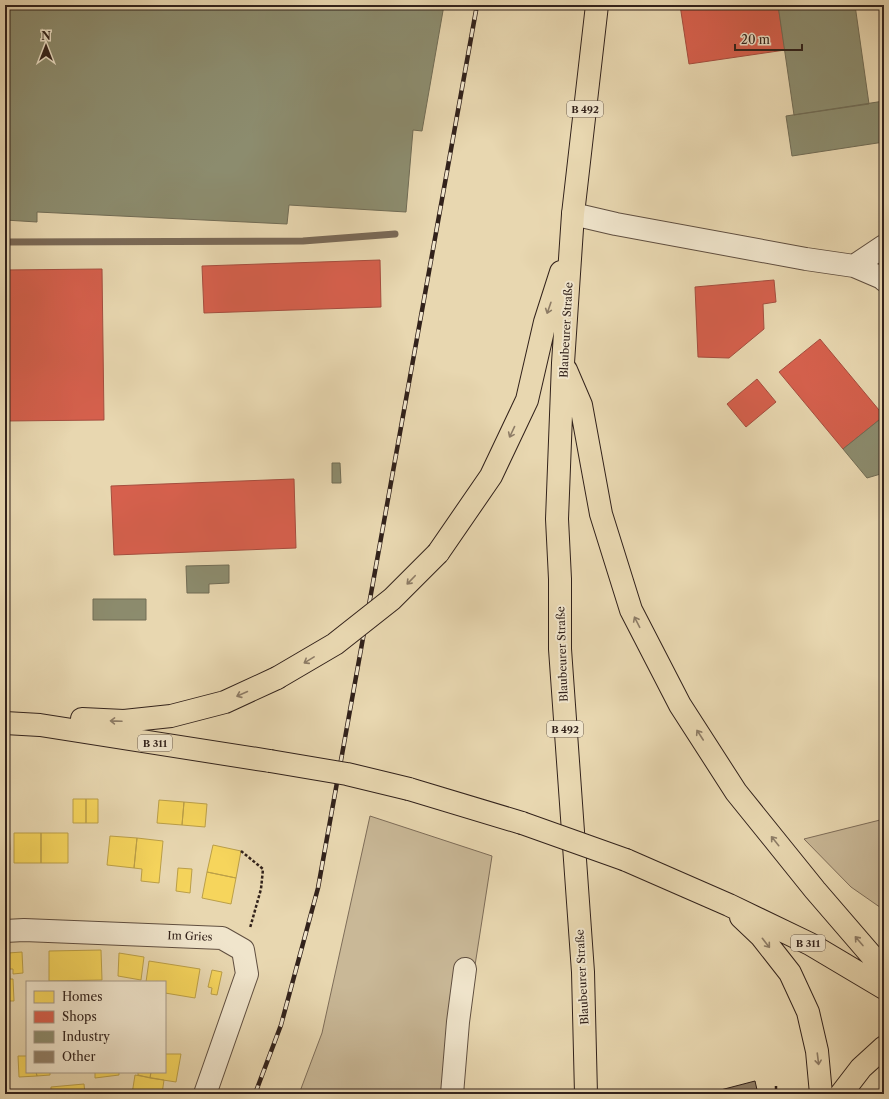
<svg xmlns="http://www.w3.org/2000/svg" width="889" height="1099" viewBox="0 0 889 1099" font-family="'Libre Caslon Text',serif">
<rect width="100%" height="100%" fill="#e8d7b0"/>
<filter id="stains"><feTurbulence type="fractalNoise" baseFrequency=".005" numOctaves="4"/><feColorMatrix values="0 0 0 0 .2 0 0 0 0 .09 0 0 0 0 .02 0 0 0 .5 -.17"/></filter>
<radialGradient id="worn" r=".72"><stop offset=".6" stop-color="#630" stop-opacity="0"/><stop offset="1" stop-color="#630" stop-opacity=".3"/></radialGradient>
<!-- green -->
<path fill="#c9b897" stroke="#7e6d59" d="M 370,816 L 492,856 L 455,1094 L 299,1094 L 322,1033 Z
M 884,819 L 884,910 L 851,887 L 804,839 Z"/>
<!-- homes -->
<path fill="#f6d55c" stroke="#bb9f48" d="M 73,799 L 86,799 L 86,823 L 73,823 Z
M 86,799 L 98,799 L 98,823 L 86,823 Z
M 159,800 L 184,802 L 182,825 L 157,823 Z
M 184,802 L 207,804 L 205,827 L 182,825 Z
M 5,826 L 9,826 L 10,850 L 5,851 Z
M 14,833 L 41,833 L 41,863 L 14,863 Z
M 41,833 L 68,833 L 68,863 L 41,863 Z
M 110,836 L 137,838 L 134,868 L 107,865 Z
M 137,838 L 163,841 L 159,883 L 141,881 L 142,869 L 134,868 Z
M 213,845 L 241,851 L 236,878 L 207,872 Z
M 178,868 L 192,869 L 190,893 L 176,891 Z
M 207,872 L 236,878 L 231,904 L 202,898 Z
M 101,950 L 102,980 L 49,981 L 49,951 Z
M 22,952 L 23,973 L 13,974 L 13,969 L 9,969 L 8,953 Z
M 5,953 L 8,953 L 10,979 L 13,979 L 14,1001 L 5,1001 Z
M 119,953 L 144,957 L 141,980 L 118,976 Z
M 149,961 L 200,969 L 195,998 L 165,993 L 165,982 L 146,982 Z
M 212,970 L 222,972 L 217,995 L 211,994 L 212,988 L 208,987 Z
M 165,1054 L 181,1054 L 176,1082 L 150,1078 L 151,1072 L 165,1072 Z
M 18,1056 L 27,1056 L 27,1072 L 36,1072 L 37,1076 L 19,1077 Z
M 36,1072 L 50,1072 L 50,1075 L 37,1076 Z
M 95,1072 L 119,1072 L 119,1075 L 95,1078 Z
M 138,1072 L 151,1072 L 150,1078 L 138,1075 Z
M 135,1075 L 164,1080 L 162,1094 L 132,1094 Z
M 84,1084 L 85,1094 L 51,1094 L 51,1087 Z"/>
<!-- shops -->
<path fill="#d6604d" stroke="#a54d3e" d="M 680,5 L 778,5 L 785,50 L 689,64 Z
M 380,260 L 381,307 L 204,313 L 202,266 Z
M 102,269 L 104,420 L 5,421 L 5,270 Z
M 774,280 L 776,302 L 763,304 L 764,329 L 729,358 L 698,357 L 695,287 Z
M 820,339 L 884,416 L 843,449 L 779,372 Z
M 757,379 L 776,402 L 746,427 L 727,404 Z
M 294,479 L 296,548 L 114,555 L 111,486 Z"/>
<!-- industry -->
<path fill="#8c8c6e" stroke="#716c55" d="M 5,5 L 444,5 L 422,131 L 413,130 L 406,212 L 289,205 L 287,224 L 37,212 L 37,222 L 5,220 Z
M 778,5 L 855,5 L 869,104 L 794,115 Z
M 884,101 L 884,142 L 792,156 L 786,116 Z
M 884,416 L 884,473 L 867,478 L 843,449 Z
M 332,463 L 340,463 L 341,483 L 332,483 Z
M 229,565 L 229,583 L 209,584 L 209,593 L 187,593 L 186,566 Z
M 93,599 L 146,599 L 146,620 L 93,620 Z"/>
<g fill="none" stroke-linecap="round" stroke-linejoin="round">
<!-- stream -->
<path stroke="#7a6956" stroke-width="7" d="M 5,242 L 303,241 L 395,234"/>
</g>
<!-- building -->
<path fill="#918068" stroke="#32221b" d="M 755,1081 L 758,1094 L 709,1094 L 709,1093 Z"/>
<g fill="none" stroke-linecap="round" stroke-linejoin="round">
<!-- minor casing -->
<g stroke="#604f40" stroke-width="24">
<path id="minor" d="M 573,214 L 616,224 L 806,259 L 854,266 L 882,278 L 884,280
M 854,266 L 884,246
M 5,931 L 24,930 L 222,938 L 243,950 L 247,974 L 205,1094
M 452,1094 L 458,1022 L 465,969"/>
</g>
<!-- major casing -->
<g stroke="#32221b" stroke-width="24">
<path id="major" d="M 566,370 L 581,405 L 601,514 L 631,610 L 680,705 L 736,792 L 815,890 L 884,970
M 438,553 L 491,476 L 527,400 L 545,322 L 561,272
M 82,719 L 124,721 L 171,716 L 225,702 L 277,678
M 5,723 L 40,725 L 270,761
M 409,789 L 522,823
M 626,860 L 729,905 L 810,944 L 884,988
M 741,917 L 761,936 L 790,973 L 808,1012 L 817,1051 L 821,1094
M 586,1094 L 583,972 L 560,649 L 560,579 L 557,519 L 563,363 L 573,214 L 597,5
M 841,1094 L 861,1068 L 884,1047"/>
</g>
<!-- path -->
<path stroke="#32221b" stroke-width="2.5" stroke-dasharray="3 2" stroke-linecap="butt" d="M 241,851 L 263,869 L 261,889 L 250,928
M 776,1094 L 776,1085"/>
<!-- minor -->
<use href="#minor" stroke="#f0e5cc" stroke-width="22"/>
<!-- major -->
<use href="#major" stroke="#e8d7b0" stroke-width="22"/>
<!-- rail casing -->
<g stroke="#32221b" stroke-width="4.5">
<path id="rail" d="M 255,1094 L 281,1025 L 318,888 L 477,5"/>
</g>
<!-- rail -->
<use href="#rail" stroke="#f0e5cc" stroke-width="3" stroke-dasharray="9" stroke-linecap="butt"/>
<!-- major-bridge casing -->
<g stroke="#32221b" stroke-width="24" stroke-linecap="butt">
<path id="major-bridge" d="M 277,678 L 335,644 L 392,599 L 438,553
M 270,761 L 347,774 L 409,789
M 522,823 L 626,860"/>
</g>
<!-- major-bridge -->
<use href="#major-bridge" stroke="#e8d7b0" stroke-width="22"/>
</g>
<!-- one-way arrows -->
<defs><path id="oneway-shaft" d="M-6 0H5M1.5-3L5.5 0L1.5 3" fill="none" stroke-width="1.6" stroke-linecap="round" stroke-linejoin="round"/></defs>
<g stroke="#8d7c66">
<use href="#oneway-shaft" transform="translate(549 308) rotate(109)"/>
<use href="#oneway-shaft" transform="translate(512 432) rotate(115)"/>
<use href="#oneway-shaft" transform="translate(411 580) rotate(134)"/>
<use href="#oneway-shaft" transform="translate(637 622) rotate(-117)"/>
<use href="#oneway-shaft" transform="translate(309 660) rotate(149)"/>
<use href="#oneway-shaft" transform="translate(242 694) rotate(156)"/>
<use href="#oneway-shaft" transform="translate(116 721) rotate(-178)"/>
<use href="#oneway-shaft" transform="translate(700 735) rotate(-123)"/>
<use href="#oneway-shaft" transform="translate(775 841) rotate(-129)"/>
<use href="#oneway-shaft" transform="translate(859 941) rotate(-131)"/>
<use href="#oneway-shaft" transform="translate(766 943) rotate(52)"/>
<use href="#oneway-shaft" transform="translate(818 1059) rotate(83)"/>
</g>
<g text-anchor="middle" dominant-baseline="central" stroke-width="4" stroke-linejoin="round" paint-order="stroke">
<!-- shield labels -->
<g fill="#f0e5cc" stroke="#6b5c50" stroke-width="1">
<rect x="567" y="101" width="36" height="16" rx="3"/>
<rect x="547" y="721" width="36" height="16" rx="3"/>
<rect x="138" y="735" width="34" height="16" rx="3"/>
<rect x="791" y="935" width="34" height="16" rx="3"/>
</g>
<g font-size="10" font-weight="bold" fill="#32221b">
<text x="585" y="109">B 492</text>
<text x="565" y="729">B 492</text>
<text x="155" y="743">B 311</text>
<text x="808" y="943">B 311</text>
</g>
<!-- street labels -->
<g font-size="11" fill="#32221b" stroke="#f0e5cc">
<text transform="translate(566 330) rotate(-87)">Blaubeurer Straße</text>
<text transform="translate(562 654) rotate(-92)">Blaubeurer Straße</text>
<text transform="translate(190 936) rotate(2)">Im Gries</text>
<text transform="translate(582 977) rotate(-93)">Blaubeurer Straße</text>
</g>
</g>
<!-- margin -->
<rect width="889" height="1099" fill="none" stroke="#e8d7b0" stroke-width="20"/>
<rect x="6" y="6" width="877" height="1087" fill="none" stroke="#32221b" stroke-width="2"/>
<rect x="10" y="10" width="869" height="1079" fill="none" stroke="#32221b"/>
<!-- legend -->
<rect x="26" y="981" width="140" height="92" fill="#f0e5cc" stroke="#a49785"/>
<rect x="34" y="991" width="20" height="12" fill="#f6d55c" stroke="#a49785"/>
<text x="62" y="1001" font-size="12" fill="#32221b">Homes</text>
<rect x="34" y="1011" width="20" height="12" fill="#d6604d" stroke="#a49785"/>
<text x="62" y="1021" font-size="12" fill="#32221b">Shops</text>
<rect x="34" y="1031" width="20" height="12" fill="#8c8c6e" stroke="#a49785"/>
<text x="62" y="1041" font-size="12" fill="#32221b">Industry</text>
<rect x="34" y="1051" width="20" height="12" fill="#918068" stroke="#a49785"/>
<text x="62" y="1061" font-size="12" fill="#32221b">Other</text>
<!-- north arrow -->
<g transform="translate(46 46)" stroke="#f0e5cc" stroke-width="3" paint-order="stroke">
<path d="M0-3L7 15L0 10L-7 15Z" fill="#32221b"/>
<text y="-6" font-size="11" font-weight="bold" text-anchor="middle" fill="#32221b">N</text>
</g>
<!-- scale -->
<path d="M735 44v6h67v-6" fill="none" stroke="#32221b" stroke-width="2"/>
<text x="741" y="44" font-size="12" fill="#32221b" stroke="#f0e5cc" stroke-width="3" paint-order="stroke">20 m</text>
<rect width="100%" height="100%" filter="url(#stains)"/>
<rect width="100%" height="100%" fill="url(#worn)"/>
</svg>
